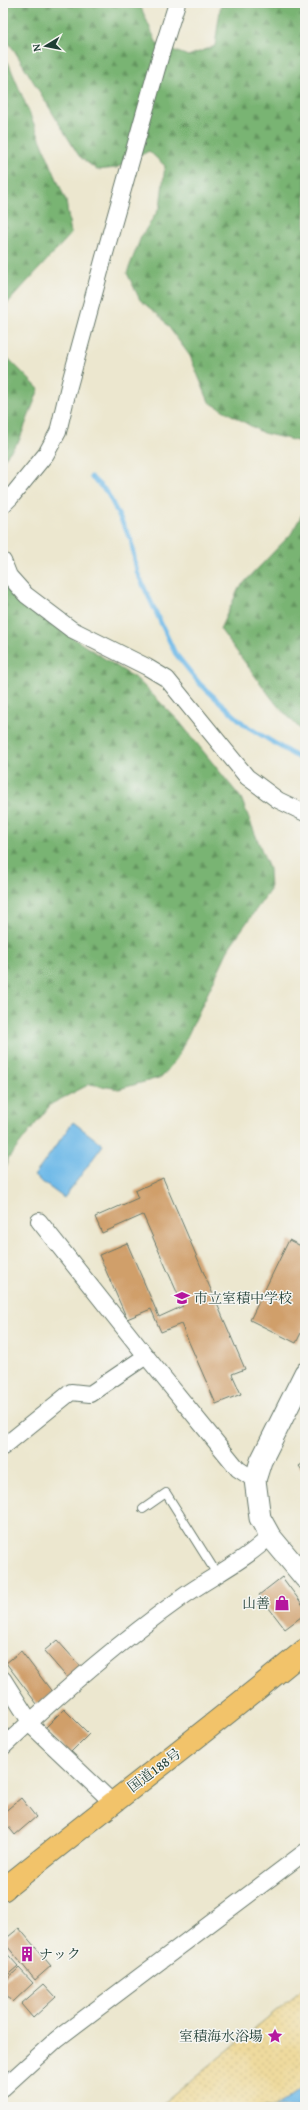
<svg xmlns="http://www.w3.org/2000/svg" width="308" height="2110" viewBox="0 0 308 2110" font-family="'Gentium Book Plus','Noto Serif JP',serif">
<defs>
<pattern id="forest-firs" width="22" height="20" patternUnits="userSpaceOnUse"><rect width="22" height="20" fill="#79b473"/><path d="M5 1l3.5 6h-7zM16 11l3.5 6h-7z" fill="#63945f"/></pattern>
<pattern id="sand-dots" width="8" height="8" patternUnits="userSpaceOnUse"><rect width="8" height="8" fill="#eeda9e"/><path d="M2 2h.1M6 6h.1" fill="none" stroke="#ccbc89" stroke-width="1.8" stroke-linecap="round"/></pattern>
</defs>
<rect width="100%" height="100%" fill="#f6f6f2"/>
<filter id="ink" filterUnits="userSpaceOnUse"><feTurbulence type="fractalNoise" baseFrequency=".025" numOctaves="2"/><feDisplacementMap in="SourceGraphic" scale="8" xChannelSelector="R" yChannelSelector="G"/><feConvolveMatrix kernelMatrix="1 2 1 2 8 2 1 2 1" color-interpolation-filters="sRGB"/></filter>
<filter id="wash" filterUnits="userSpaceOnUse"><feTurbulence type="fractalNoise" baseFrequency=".012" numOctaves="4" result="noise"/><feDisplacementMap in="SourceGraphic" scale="16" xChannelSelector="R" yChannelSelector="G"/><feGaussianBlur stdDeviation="0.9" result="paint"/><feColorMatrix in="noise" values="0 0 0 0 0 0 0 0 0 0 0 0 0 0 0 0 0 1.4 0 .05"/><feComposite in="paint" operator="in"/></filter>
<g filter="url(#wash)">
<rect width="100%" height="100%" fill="#ece7cf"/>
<!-- forest -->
<path fill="url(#forest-firs)" stroke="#4c7854" d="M 3,3 L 139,3 L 157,44 L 188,56 L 215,46 L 221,3 L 305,3 L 305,448 L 297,441 L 263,433 L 209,402 L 190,356 L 162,318 L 140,300 L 127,273 L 141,237 L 160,207 L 165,166 L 149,151 L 116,168 L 97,170 L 79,156 L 14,50 L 3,36 Z
M 3,59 L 8,62 L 66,201 L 71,234 L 3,308 Z
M 3,353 L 39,389 L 19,441 L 3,460 Z
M 305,509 L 305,734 L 276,704 L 220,629 L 239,588 L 291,534 Z
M 3,583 L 17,602 L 138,680 L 178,720 L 241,798 L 269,869 L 270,890 L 230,946 L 177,1058 L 162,1077 L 119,1089 L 90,1084 L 51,1104 L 8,1159 L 3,1178 Z"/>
<!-- sand -->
<path fill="url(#sand-dots)" stroke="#868c69" d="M 305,1987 L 305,2085 L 275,2107 L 159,2107 Z"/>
<!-- water -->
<path fill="#70bae8" stroke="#487c8e" d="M 73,1122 L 103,1145 L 64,1198 L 34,1176 Z
M 305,2085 L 305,2107 L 275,2107 Z"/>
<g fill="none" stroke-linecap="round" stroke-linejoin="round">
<!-- stream -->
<path stroke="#70bae8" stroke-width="4.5" d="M 91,477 L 107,492 L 131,540 L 137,572 L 175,653 L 200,684 L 245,725 L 305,762"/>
</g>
<g id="blocks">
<!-- building -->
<path fill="#d09f6a" d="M 163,1178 L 245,1369 L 232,1374 L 241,1394 L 216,1404 L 181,1324 L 161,1332 L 151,1309 L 127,1319 L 99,1255 L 127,1243 L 159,1317 L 183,1306 L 143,1215 L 102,1233 L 95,1217 L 138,1198 L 135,1191 Z
M 289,1240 L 305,1248 L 305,1325 L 296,1343 L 250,1320 Z
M 305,1454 L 305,1474 L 299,1466 L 305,1462 L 301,1457 Z
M 282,1577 L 305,1608 L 305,1614 L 285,1629 L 259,1595 Z
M 57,1640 L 83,1669 L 70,1681 L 44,1651 Z
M 21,1651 L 53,1693 L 37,1704 L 6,1663 Z
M 64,1709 L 89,1734 L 70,1753 L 45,1728 Z
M 21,1798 L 36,1817 L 15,1835 L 3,1820 L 3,1813 Z
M 19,1928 L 51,1966 L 35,1980 L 3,1941 Z
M 3,1949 L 18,1966 L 3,1979 Z
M 19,1968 L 33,1983 L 13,2002 L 3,1991 L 3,1983 Z
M 44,1984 L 56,1997 L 33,2018 L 21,2004 Z"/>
</g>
</g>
<g filter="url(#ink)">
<use href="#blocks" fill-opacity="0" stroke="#67786a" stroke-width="1"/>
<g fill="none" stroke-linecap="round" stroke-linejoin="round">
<!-- service casing -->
<g stroke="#67786a" stroke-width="10">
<path id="service" d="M 143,1509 L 166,1493 L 217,1574"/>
</g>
<!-- minor casing -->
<g stroke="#67786a" stroke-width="18">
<path id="minor" d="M 3,505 L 11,497 L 46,454 L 58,432 L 69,386 L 104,257 L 161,54 L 177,3
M 3,561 L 9,576 L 26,595 L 71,629 L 147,667 L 167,679 L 247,777 L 278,800 L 305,813
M 39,1221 L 146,1356 L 238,1469 L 255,1480
M 3,1447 L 71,1392 L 90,1394 L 146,1356
M 3,1679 L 34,1728 L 112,1802
M 3,1747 C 59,1694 118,1643 181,1598 C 210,1577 245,1561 270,1536
M 3,2088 L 57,2039 L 305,1852"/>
</g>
<!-- tertiary casing -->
<g stroke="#67786a" stroke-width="23">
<path id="tertiary" d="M 305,1373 L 261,1461 L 255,1480 L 260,1518 L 270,1536 L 305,1578"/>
</g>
<!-- trunk casing -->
<g stroke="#67786a" stroke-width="24">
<path id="trunk" d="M 3,1890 C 103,1809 206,1732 305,1650"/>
</g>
<!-- service -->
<use href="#service" stroke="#fff" stroke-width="8"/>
<!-- minor -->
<use href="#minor" stroke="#fff" stroke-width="16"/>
<!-- tertiary -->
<use href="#tertiary" stroke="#fff" stroke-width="21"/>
<!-- trunk -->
<use href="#trunk" stroke="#f2c36a" stroke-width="22"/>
</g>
</g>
<!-- icons -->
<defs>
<g id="school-bare" transform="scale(1.2)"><path d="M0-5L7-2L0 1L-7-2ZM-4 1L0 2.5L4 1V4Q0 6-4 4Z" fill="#b5179e" stroke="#f6f6f2" stroke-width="2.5" paint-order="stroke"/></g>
<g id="shop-bare" transform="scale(1.2)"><path d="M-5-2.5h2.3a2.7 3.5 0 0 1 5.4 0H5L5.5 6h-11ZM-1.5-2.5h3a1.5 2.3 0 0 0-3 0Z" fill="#b5179e" stroke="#f6f6f2" stroke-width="2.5" paint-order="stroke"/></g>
<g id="building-bare" transform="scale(1.2)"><path d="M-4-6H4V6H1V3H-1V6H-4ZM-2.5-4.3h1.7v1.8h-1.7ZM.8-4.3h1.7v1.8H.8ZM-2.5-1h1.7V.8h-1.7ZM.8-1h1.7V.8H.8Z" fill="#b5179e" stroke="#f6f6f2" stroke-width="2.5" paint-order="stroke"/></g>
<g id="sight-bare" transform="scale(1.2)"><path d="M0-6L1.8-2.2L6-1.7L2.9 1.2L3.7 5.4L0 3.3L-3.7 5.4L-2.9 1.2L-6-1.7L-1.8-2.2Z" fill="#b5179e" stroke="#f6f6f2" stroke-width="2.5" paint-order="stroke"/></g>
</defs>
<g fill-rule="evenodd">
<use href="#school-bare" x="182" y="1298"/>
<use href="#shop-bare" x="282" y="1603"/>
<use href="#building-bare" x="27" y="1954"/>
<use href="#sight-bare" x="275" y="2036"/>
</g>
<g text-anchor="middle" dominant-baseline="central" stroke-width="3" stroke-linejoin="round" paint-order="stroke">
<!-- poi labels -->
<g font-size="14" fill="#1f3d34" stroke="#f6f6f2" text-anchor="start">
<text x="194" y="1298">市立室積中学校</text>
<text x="270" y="1603" text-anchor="end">山善</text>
<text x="39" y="1954">ナック</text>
<text x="263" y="2036" text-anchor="end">室積海水浴場</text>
</g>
<!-- street labels -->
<g font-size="14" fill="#1f3d34" stroke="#f6f6f2">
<text transform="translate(154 1770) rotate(-37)">国道188号</text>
</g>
</g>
<!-- margin -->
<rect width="308" height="2110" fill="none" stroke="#f6f6f2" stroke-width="16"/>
<!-- north arrow -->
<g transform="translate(46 46) rotate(260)" stroke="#f6f6f2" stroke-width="3" paint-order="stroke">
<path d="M0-3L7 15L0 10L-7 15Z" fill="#1f3d34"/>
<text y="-6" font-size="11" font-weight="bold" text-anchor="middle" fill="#1f3d34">N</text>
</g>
</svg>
